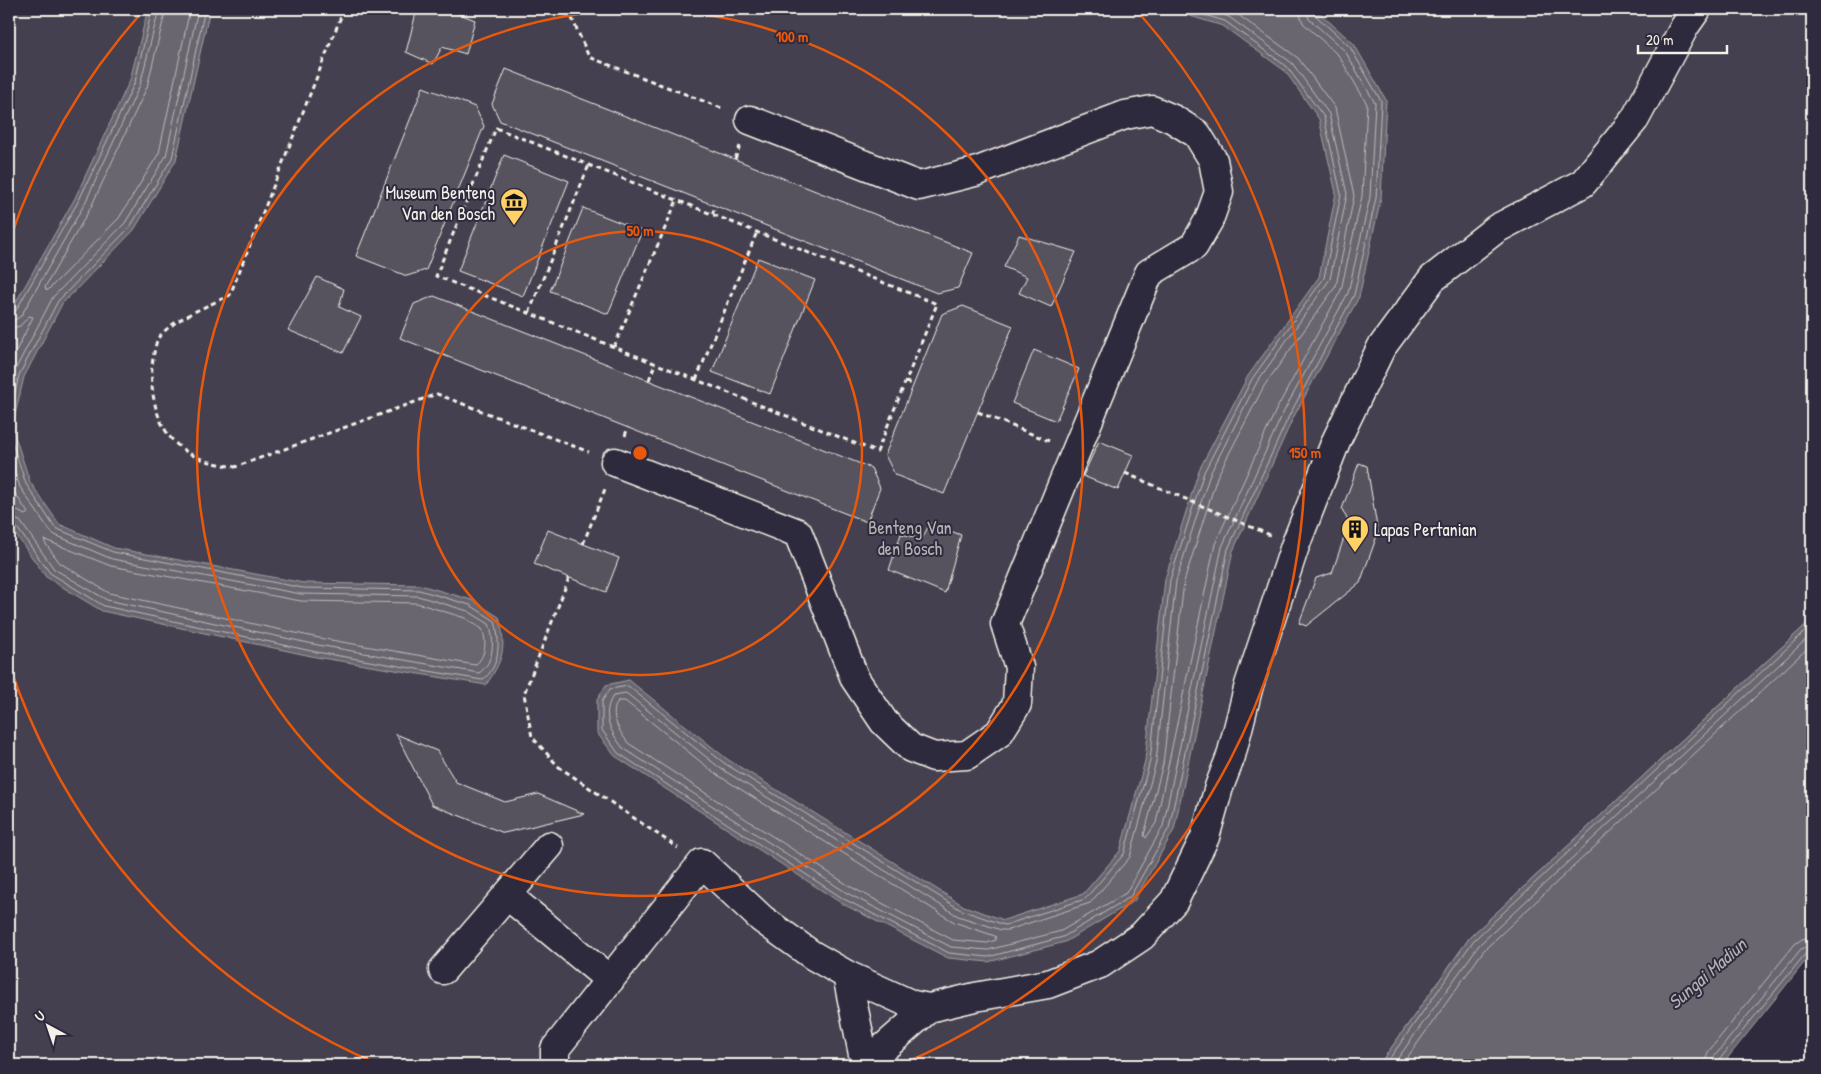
<svg xmlns="http://www.w3.org/2000/svg" width="1821" height="1074" viewBox="0 0 1821 1074" font-family="'Patrick Hand',sans-serif">
<rect width="100%" height="100%" fill="#2f2a3d"/>
<filter id="ink" filterUnits="userSpaceOnUse"><feTurbulence type="fractalNoise" baseFrequency=".02" numOctaves="2"/><feDisplacementMap in="SourceGraphic" scale="10" xChannelSelector="R" yChannelSelector="G"/><feConvolveMatrix kernelMatrix="1 2 1 2 8 2 1 2 1" color-interpolation-filters="sRGB"/></filter>
<g filter="url(#ink)">
<!-- green -->
<path fill="#454050" stroke="#9c989c" d="M 9,9 L 1812,9 L 1812,619 L 1470,937 L 1379,1065 L 9,1065 Z"/>
<!-- water -->
<path fill="#6a6670" stroke="#a19ea0" d="M 148,9 L 210,9 L 176,160 L 134,230 L 62,304 L 24,377 L 12,427 L 30,482 L 59,524 L 114,548 L 304,583 L 420,585 L 472,600 L 499,617 C 507,648 503,660 486,685 L 316,657 L 102,611 L 46,577 L 9,525 L 9,314 L 75,198 L 130,80 Z
M 1167,9 L 1315,9 L 1354,44 L 1386,100 L 1381,198 L 1359,297 L 1293,418 L 1233,551 L 1174,830 L 1134,901 L 1065,942 L 988,962 L 948,958 L 841,903 L 615,756 L 597,733 L 597,700 L 606,685 L 629,680 L 727,759 L 964,906 L 1004,920 L 1083,894 L 1120,851 L 1145,761 L 1165,579 L 1199,470 L 1248,376 L 1319,277 L 1336,193 L 1319,119 L 1285,71 L 1223,26 Z
M 1812,619 L 1812,953 L 1722,1065 L 1379,1065 L 1470,937 Z"/>
<g fill="none" stroke-linecap="round" stroke-linejoin="round">
<!-- shore -->
<path stroke="#bdb9b8" stroke-width="1" d="M 166,9 L 147,87 L 91,207 L 45,287 L 47,291 L 119,218 L 159,153 L 190,9
M 1184,9 L 1225,21 L 1287,67 L 1324,117 L 1341,194 L 1324,278 L 1252,379 L 1204,472 L 1170,580 L 1150,761 L 1124,854 L 1085,899 L 1005,925 L 961,910 L 724,763 L 628,686 L 610,689 L 602,701 L 602,730 L 618,753 L 844,899 L 949,953 L 988,957 L 1063,937 L 1130,897 L 1169,828 L 1228,549 L 1289,416 L 1354,295 L 1376,198 L 1381,101 L 1350,47 L 1314,14 L 1312,9
M 1206,9 L 1229,17 L 1292,63 L 1329,114 L 1347,194 L 1330,279 L 1257,382 L 1210,474 L 1176,581 L 1156,762 L 1130,857 L 1090,903 L 1008,930 L 1001,930 L 958,916 L 720,768 L 626,693 L 614,695 C 600,713 611,733 623,748 L 847,893 L 951,947 L 988,950 L 1061,931 L 1126,893 L 1163,826 L 1222,547 L 1283,413 L 1348,293 L 1370,197 L 1375,103 L 1345,51 L 1309,19 L 1306,9
M 1230,9 L 1298,58 L 1335,108 L 1354,196 L 1336,286 L 1264,386 L 1217,477 L 1184,582 L 1163,764 L 1144,835 L 1146,838 L 1156,823 L 1215,544 L 1276,410 L 1341,290 L 1362,196 L 1367,104 L 1339,56 L 1303,23 L 1298,9
M 9,315 L 15,312 L 79,200 L 135,82 L 152,9
M 9,321 L 15,320 L 21,316 L 85,203 L 140,85 L 159,9
M 9,329 L 20,326 L 29,316 L 33,317 L 9,365
M 9,392 L 14,372 L 53,297 L 125,223 L 166,156 L 198,9
M 9,419 L 19,375 L 58,301 L 130,227 L 172,158 L 205,9
M 9,433 L 26,484 L 55,528 L 113,552 L 303,588 L 419,590 L 470,605 L 495,621 C 500,640 501,667 482,680 L 316,652 L 104,606 L 50,573 L 15,525 L 9,523
M 9,453 L 20,487 L 50,531 L 55,535 L 112,559 L 301,594 L 418,596 L 468,611 L 489,624 C 495,640 494,663 479,673 L 318,645 L 107,600 L 54,569 L 20,521 L 9,517
M 9,477 L 13,490 L 28,513 L 25,515 L 16,510 L 9,509
M 45,540 L 111,566 L 301,601 L 417,603 L 465,618 L 482,629 C 487,640 486,657 475,665 L 319,638 L 109,593 L 60,563 L 45,543 Z
M 618,701 L 625,701 L 716,774 L 954,922 L 995,936 L 996,940 L 987,943 L 953,940 L 851,887 L 628,743 C 620,732 608,715 618,701 Z
M 1385,1065 L 1474,940 L 1812,625
M 1393,1065 L 1479,945 L 1812,634
M 1402,1065 L 1484,950 L 1812,644
M 1704,1065 L 1708,1052 L 1795,944 L 1802,939 L 1812,937
M 1712,1065 L 1714,1057 L 1801,949 L 1812,945
M 1718,1065 L 1719,1060 L 1806,953 L 1812,951"/>
</g>
<!-- building -->
<path fill="#56525f" stroke="#f4f1e8" d="M 417,9 L 447,9 L 475,20 L 466,54 L 442,47 L 433,64 L 406,52 Z
M 506,69 L 973,253 L 958,288 L 937,293 L 500,121 L 492,104 Z
M 423,87 L 475,107 L 484,126 L 426,270 L 407,276 L 356,256 Z
M 504,155 L 569,181 L 523,296 L 458,271 Z
M 583,208 L 642,231 L 608,314 L 550,291 Z
M 1019,235 L 1076,252 L 1051,307 L 1019,293 L 1027,277 L 1004,267 Z
M 758,258 L 815,280 L 770,394 L 712,372 Z
M 317,277 L 344,289 L 339,307 L 361,317 L 343,353 L 288,330 Z
M 434,296 L 871,468 L 880,488 L 867,522 L 400,338 L 414,304 Z
M 963,306 L 1013,326 L 944,494 L 895,475 L 885,455 L 942,314 Z
M 1034,350 L 1079,369 L 1056,421 L 1012,403 Z
M 1099,441 L 1133,455 L 1118,490 L 1083,476 Z
M 1359,463 L 1367,466 L 1378,533 L 1360,583 L 1306,626 L 1299,623 L 1316,578 L 1332,573 L 1349,523 L 1342,509 Z
M 930,523 L 961,535 L 945,593 L 889,570 L 901,534 L 922,539 Z
M 548,530 L 619,558 L 606,592 L 534,564 Z
M 396,734 L 437,751 L 456,782 L 505,802 L 538,794 L 584,814 L 504,833 L 432,805 Z"/>
<g fill="none" stroke-linecap="round" stroke-linejoin="round">
<!-- minor casing -->
<g stroke="#f4f1e8" stroke-width="31">
<path id="minor" d="M 615,462 L 798,533 L 855,679 L 884,722 L 911,748 L 934,757 L 967,755 L 999,733 L 1017,704 L 1019,667 L 1005,624 L 1149,273 L 1194,246 L 1209,220 L 1219,192 L 1213,160 L 1197,134 L 1173,119 L 1152,110 L 1125,115 L 975,172 L 919,186 L 750,120
M 507,895 L 610,980
M 443,970 L 549,846
M 847,975 L 913,1005 L 929,1008
M 555,1065 L 555,1049 L 702,863 L 762,919 L 812,955 L 847,975 L 865,1064
M 864,1065 L 929,1008 L 975,997 L 1048,984 L 1100,964 L 1142,936 L 1174,901 L 1205,837 L 1219,787 L 1231,756 L 1249,685 L 1295,546 L 1336,441 L 1381,348 L 1432,279 L 1496,229 L 1583,183 L 1635,119 L 1685,26 L 1697,9"/>
</g>
<!-- path -->
<path stroke="#f4f1e8" stroke-width="3" stroke-dasharray="5 4" stroke-linecap="butt" d="M 344,9 L 230,295 C 207,307 175,317 158,338 C 156,342 155,349 154,353 C 147,385 155,431 184,450 C 200,461 217,464 235,467 L 437,394 L 589,452
M 568,9 L 589,57 L 724,109
M 496,128 L 937,304 L 877,452 L 436,276 Z
M 735,159 L 740,146
M 712,214 L 716,206
M 529,313 L 589,165
M 614,347 L 677,200
M 649,380 L 655,364
M 696,380 L 757,232
M 906,382 L 913,385
M 978,412 L 1049,441
M 625,436 L 628,427
M 1125,473 L 1270,535
M 583,544 L 605,489
M 569,578 L 524,694 L 532,737 L 559,767 L 678,848"/>
<!-- minor -->
<use href="#minor" stroke="#2f2a3d" stroke-width="28"/>
</g>
</g>
<!-- distance rings -->
<g fill="none" stroke="#e8590c" stroke-width="2.5">
<circle cx="640" cy="453" r="222"/>
<circle cx="640" cy="453" r="443"/>
<path d="M380 1065A665 665 0 0 1 9 664M9 242A665 665 0 0 1 142 12M1138 12A665 665 0 0 1 900 1065"/>
</g>
<!-- icons -->
<defs>
<g id="museum-pin" transform="scale(1.4375)"><path d="M0 17L-7.5 6A9.5 9.5 0 1 1 7.5 6Z" fill="#ffd166" stroke="#2f2a3d"/><path d="M0-6L6-3V-2H-6V-3ZM-5-1h2V3h-2ZM-1-1h2V3h-2ZM3-1h2V3H3ZM-6 4H6V6H-6Z" fill="#111"/></g>
<g id="building-pin" transform="scale(1.4375)"><path d="M0 17L-7.5 6A9.5 9.5 0 1 1 7.5 6Z" fill="#ffd166" stroke="#2f2a3d"/><path d="M-4-6H4V6H1V3H-1V6H-4ZM-2.5-4.3h1.7v1.8h-1.7ZM.8-4.3h1.7v1.8H.8ZM-2.5-1h1.7V.8h-1.7ZM.8-1h1.7V.8H.8Z" fill="#111"/></g>
</defs>
<g fill-rule="evenodd">
<use href="#museum-pin" x="514" y="202"/>
<use href="#building-pin" x="1355" y="529"/>
</g>
<g text-anchor="middle" dominant-baseline="central" stroke-width="4" stroke-linejoin="round" paint-order="stroke">
<!-- poi labels -->
<g font-size="18" fill="#f4f1e8" stroke="#2f2a3d" text-anchor="end">
<text x="495" y="192">Museum Benteng<tspan x="495" dy="21">Van den Bosch</tspan></text>
<text x="1374" y="529" text-anchor="start">Lapas Pertanian</text>
</g>
<!-- park labels -->
<g font-size="18" fill="#b7b3b3" stroke="#2f2a3d">
<text x="910" y="527">Benteng Van<tspan x="910" dy="21">den Bosch</tspan></text>
</g>
<!-- water labels -->
<g font-size="19" font-style="italic" fill="#b6b2b2" stroke="#2f2a3d">
<text transform="translate(1707 973) rotate(-41)">Sungai Madiun</text>
</g>
</g>
<circle cx="640" cy="453" r="8" fill="#e8590c" stroke="#2f2a3d" stroke-width="2.5"/>
<g font-size="15" text-anchor="middle" font-weight="bold" fill="#e8590c" stroke="#2f2a3d" stroke-width="4" stroke-linejoin="round" paint-order="stroke">
<text x="792" y="42">100 m</text>
<text x="640" y="236">50 m</text>
<text x="1305" y="458">150 m</text>
</g>
<!-- margin -->
<rect width="1821" height="1074" fill="none" stroke="#2f2a3d" stroke-width="30"/>
<rect x="15" y="15" width="1791" height="1044" fill="none" stroke="#f4f1e8" stroke-width="2" filter="url(#ink)"/>
<!-- north arrow -->
<g transform="translate(48 1026) rotate(320)" stroke="#2f2a3d" stroke-width="4" paint-order="stroke">
<path d="M0-4L9 19L0 12L-9 19Z" fill="#f4f1e8"/>
<text y="-8" font-size="14" font-weight="bold" text-anchor="middle" fill="#f4f1e8">U</text>
</g>
<!-- scale -->
<path d="M1638 45v8h89v-8" fill="none" stroke="#f4f1e8" stroke-width="2.5"/>
<text x="1646" y="45" font-size="15" fill="#f4f1e8" stroke="#2f2a3d" stroke-width="4" paint-order="stroke">20 m</text>
</svg>
